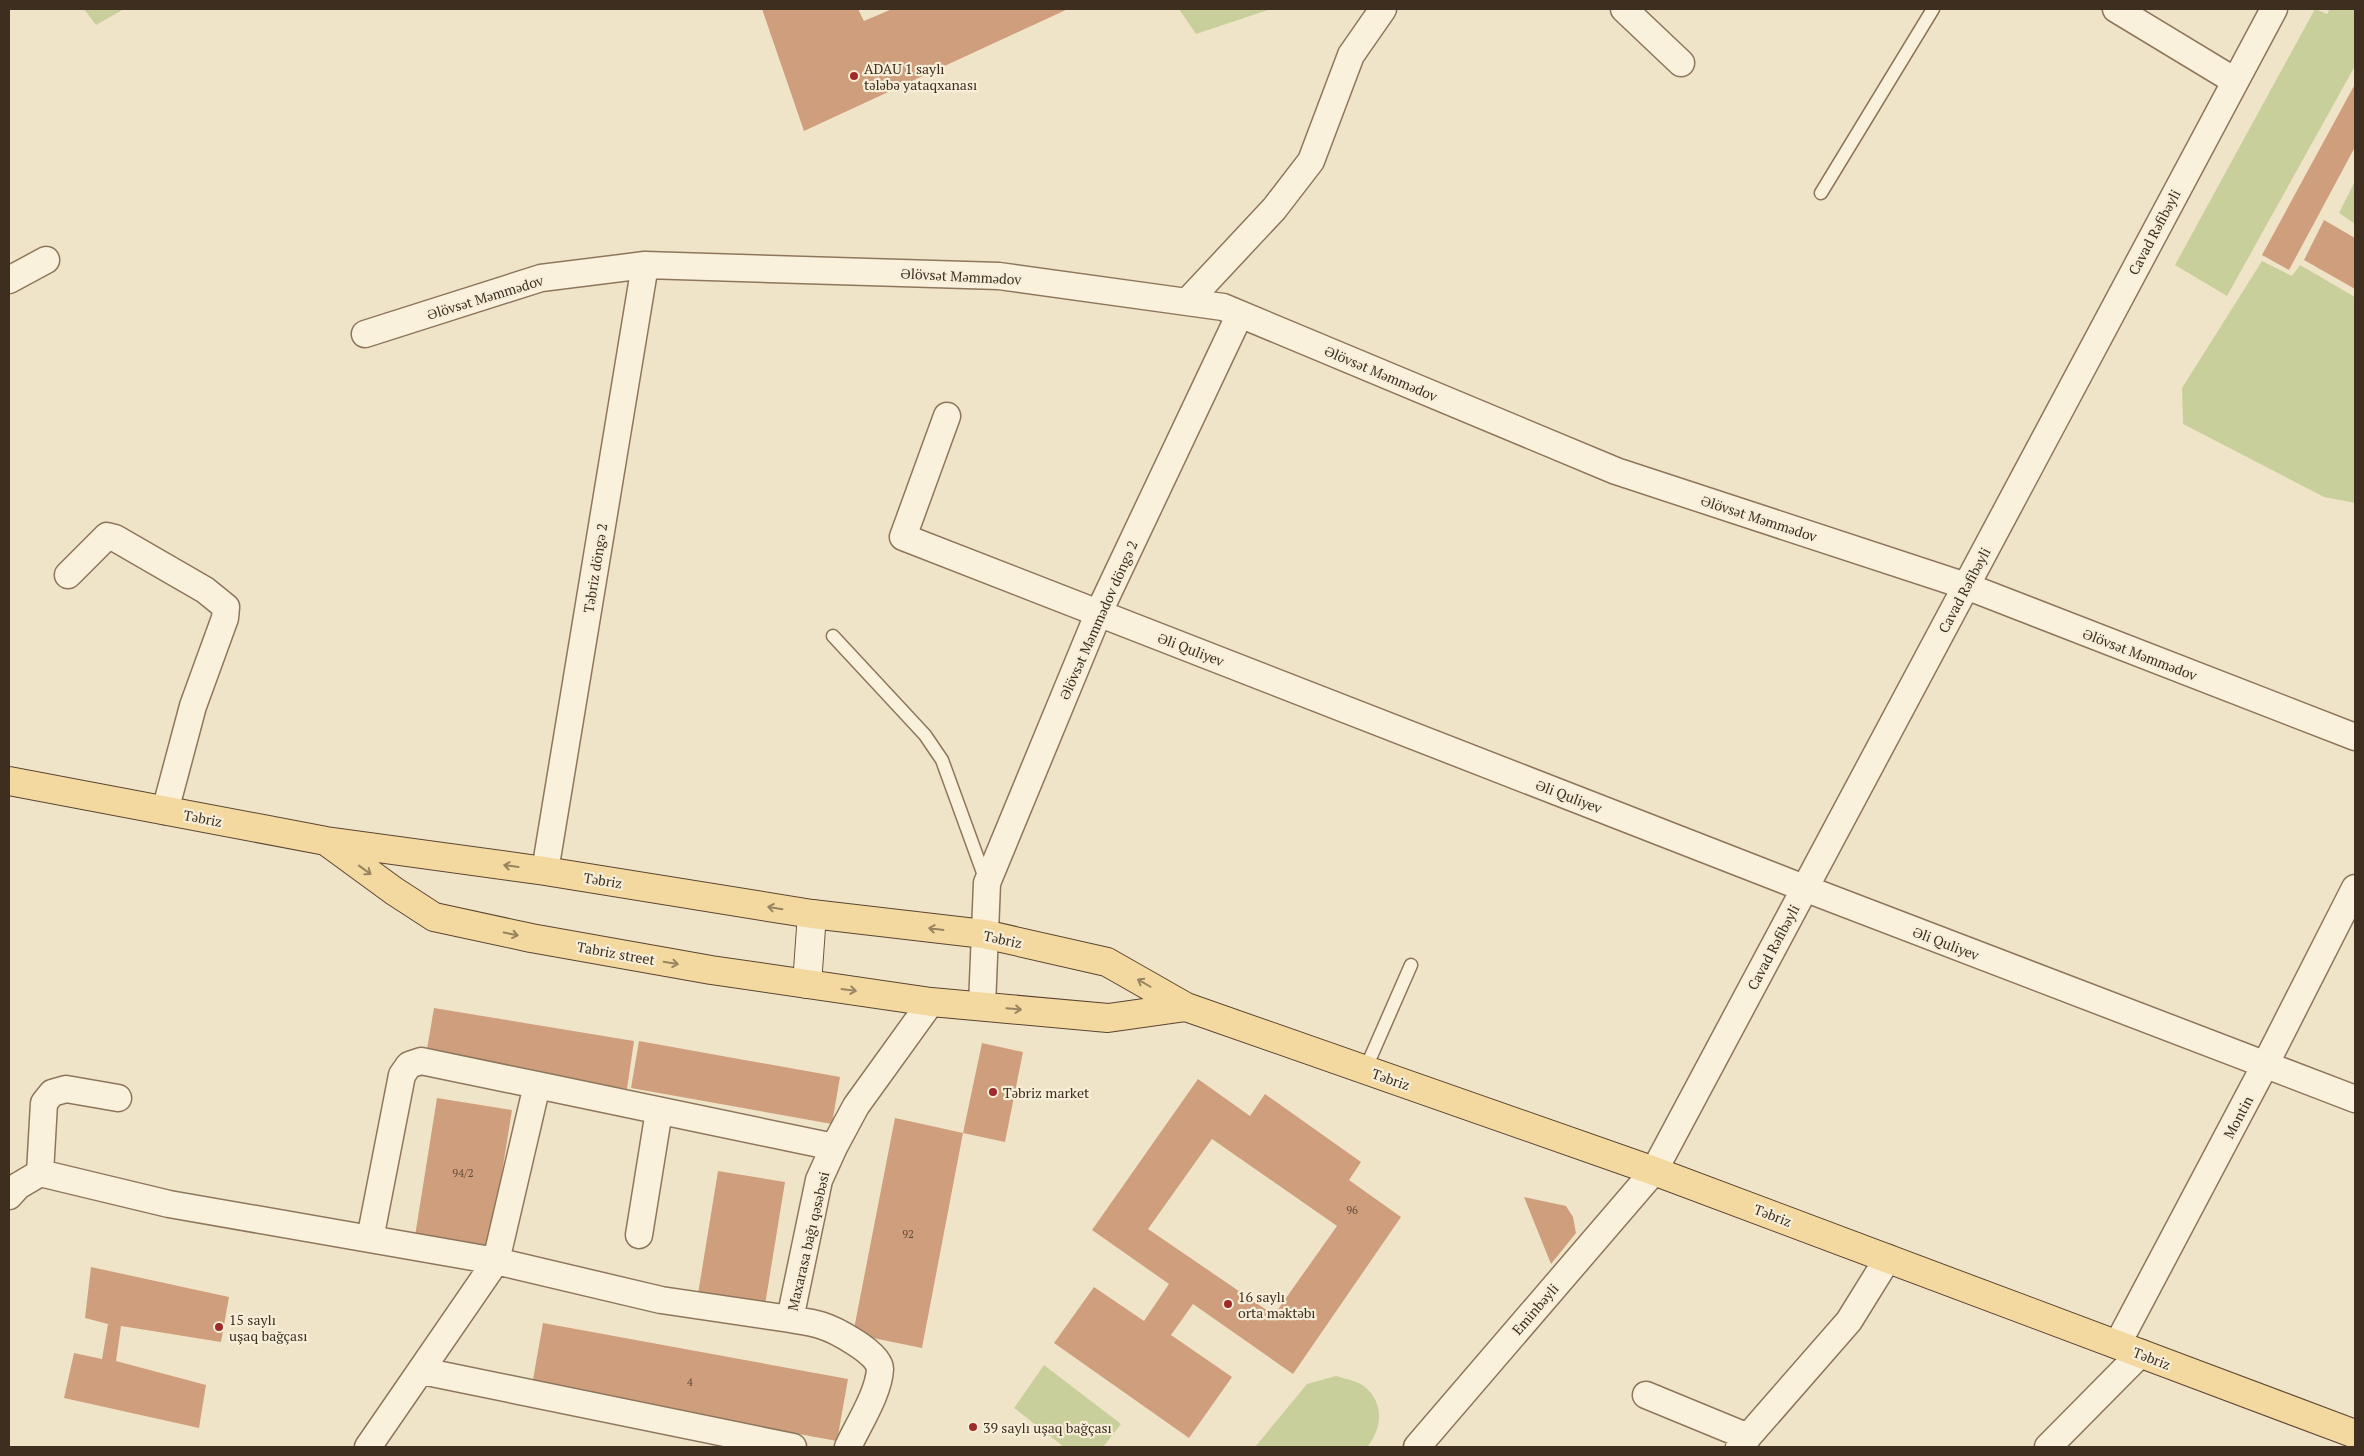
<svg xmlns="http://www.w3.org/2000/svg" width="2364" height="1456" viewBox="0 0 2364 1456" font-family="'PT Serif',serif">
<rect width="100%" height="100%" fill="#f0e4c8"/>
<!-- green -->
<path fill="#c9cf9b" d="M 84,9 L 124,9 L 96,25 Z
M 1179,9 L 1271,9 L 1196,34 Z
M 2315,9 L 2327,14 L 2330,9 L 2355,9 L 2355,66 L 2227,296 L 2175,265 Z
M 2355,181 L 2355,224 L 2339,213 Z
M 2262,261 L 2292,276 L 2300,265 L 2355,297 L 2355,503 L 2324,497 L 2183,424 L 2182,388 Z
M 1044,1365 L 1121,1424 L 1103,1447 L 1064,1447 L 1014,1408 Z
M 1336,1376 C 1346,1379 1358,1381 1365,1387 C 1385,1404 1382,1429 1367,1447 L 1255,1447 L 1307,1384 Z"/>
<!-- building -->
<path fill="#cf9f7d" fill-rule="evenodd" d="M 762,9 L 858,9 L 864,21 L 892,9 L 1068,9 L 804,131 Z
M 2355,84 L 2355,147 L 2289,270 L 2262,255 Z
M 2324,220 L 2355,238 L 2355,289 L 2304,260 Z
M 434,1008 L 634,1041 L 627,1089 L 426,1055 Z
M 639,1041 L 840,1077 L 832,1124 L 631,1088 Z
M 982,1043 L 1023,1052 L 1005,1142 L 963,1133 Z
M 1198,1079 L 1250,1116 L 1265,1094 L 1361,1162 L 1349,1180 L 1401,1217 L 1293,1374 L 1193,1304 L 1171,1335 L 1232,1377 L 1189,1438 L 1054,1343 L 1094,1287 L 1144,1321 L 1169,1284 L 1092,1230 ZM 1212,1139 L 1337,1226 L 1274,1315 L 1148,1229 Z
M 437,1098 L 512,1110 L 490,1248 L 415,1236 Z
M 895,1118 L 963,1133 L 922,1348 L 853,1334 Z
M 718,1171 L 785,1182 L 765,1305 L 698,1294 Z
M 1524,1197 L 1566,1206 L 1573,1217 L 1576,1233 L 1551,1264 Z
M 91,1267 L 229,1297 L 221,1342 L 121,1326 L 116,1361 L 206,1385 L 199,1428 L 64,1398 L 74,1353 L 102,1359 L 108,1324 L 85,1318 Z
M 543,1323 L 848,1379 L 837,1441 L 532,1385 Z"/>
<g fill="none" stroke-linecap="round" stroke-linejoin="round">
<!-- lane casing -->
<g stroke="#8d765c" stroke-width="15">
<path id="lane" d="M 1821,193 L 1933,9
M 833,636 L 925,735 L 942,760 L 986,881
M 1365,1070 L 1411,965"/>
</g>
<!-- street casing -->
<g stroke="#8d765c" stroke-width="29">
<path id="street" d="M 1624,9 L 1681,63
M 2116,9 L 2235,81
M 9,280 L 46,260
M 1187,302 L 1274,209 L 1311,161 L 1351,55 L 1383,9
M 365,334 L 541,278 L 645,265 L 999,276 L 1223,307 L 1616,471 L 1966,586 L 2355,737
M 947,416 L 903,537 L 1804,888 L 2355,1099
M 68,575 L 107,536 L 115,538 L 205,590 L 226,607 L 225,618 L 193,706 L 165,811
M 545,871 L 645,265
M 982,1006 L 987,883 L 1099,612 L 1240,314
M 40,1173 L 44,1103 L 52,1093 L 66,1089 L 118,1098
M 9,1196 L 18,1186 L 40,1173 L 169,1204 L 496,1261 L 661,1300 L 790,1319
M 639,1235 L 659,1111
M 370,1239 L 402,1075 L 409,1065 L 421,1061 L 537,1085
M 2117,1345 L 2265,1065 L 2355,888
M 422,1371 L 793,1447
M 1646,1395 L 1748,1437
M 368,1447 L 496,1261 L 537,1085 L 834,1147
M 848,1447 C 858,1425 879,1393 880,1369 C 880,1353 834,1329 820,1325 C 810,1322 800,1321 790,1319 L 819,1180 L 834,1147 L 856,1106 L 931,1002
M 1417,1447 L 1654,1171 L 2274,9
M 1739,1447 L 1849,1321 L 1888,1258
M 2048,1447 L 2141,1353"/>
</g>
<!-- secondary casing -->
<g stroke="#6f573f" stroke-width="30">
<path id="secondary" d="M 807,984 L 812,914"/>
</g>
<!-- primary casing -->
<g stroke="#5b4430" stroke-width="30">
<path id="primary" d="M 9,781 L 326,841 L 545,871 L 812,914 L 984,934 L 1107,962 L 1186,1007 L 1654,1171 L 2355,1434
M 327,842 L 394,891 L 434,917 L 531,938 L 711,970 L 931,1002 L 1108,1018 L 1186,1007"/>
</g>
<!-- lane -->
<use href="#lane" stroke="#faf1dc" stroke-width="12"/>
<!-- street -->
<use href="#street" stroke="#faf1dc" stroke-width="26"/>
<!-- secondary -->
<use href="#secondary" stroke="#faf1dc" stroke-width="28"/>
<!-- primary -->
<use href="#primary" stroke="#f3d9a0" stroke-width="28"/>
</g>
<!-- one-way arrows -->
<defs><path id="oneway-shaft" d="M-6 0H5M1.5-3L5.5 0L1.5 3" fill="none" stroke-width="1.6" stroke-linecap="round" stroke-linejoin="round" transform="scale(1.25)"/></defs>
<g stroke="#988460">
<use href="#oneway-shaft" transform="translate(511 866) rotate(-172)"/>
<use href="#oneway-shaft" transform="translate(365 870) rotate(36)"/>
<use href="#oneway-shaft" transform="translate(775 908) rotate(-171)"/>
<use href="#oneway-shaft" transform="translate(936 929) rotate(-173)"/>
<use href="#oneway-shaft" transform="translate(511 934) rotate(12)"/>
<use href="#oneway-shaft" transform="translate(671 963) rotate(10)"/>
<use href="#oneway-shaft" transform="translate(1144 983) rotate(-150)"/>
<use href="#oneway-shaft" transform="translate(849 990) rotate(8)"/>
<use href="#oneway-shaft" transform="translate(1014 1009) rotate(5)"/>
</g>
<!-- markers -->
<g fill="#9e2a2b" stroke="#f7eed8" stroke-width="2">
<circle cx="854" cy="76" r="5"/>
<circle cx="993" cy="1092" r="5"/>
<circle cx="1228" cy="1304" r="5"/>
<circle cx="219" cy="1327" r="5"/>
<circle cx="973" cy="1427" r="5"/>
</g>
<g text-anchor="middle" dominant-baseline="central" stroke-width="4.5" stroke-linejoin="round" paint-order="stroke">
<!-- number labels -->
<g font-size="11" fill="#624a37">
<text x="463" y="1173">94/2</text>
<text x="1352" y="1210">96</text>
<text x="908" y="1234">92</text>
<text x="690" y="1382">4</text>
</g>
<!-- poi labels -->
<g font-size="14" fill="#3d2e20" stroke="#f7eed8" text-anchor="start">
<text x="864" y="68">ADAU 1 saylı<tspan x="864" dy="16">tələbə yataqxanası</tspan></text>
<text x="1003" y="1092">Təbriz market</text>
<text x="1238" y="1296">16 saylı<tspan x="1238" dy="16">orta məktəbı</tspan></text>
<text x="229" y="1319">15 saylı<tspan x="229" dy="16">uşaq bağçası</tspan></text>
<text x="983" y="1427">39 saylı uşaq bağçası</text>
</g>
<!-- street labels -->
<g font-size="14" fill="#3d2e20" stroke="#f7eed8">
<text transform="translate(2154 232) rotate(-62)">Cavad Rəfibəyli</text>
<text transform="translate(961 276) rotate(3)">Əlövsət Məmmədov</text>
<text transform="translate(485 297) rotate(-17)">Əlövsət Məmmədov</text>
<text transform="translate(1381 373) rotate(23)">Əlövsət Məmmədov</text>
<text transform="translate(1759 518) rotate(18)">Əlövsət Məmmədov</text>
<text transform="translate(595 568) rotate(-81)">Təbriz döngə 2</text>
<text transform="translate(1964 590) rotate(-62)">Cavad Rəfibəyli</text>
<text transform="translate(1098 620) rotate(-66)">Əlövsət Məmmədov döngə 2</text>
<text transform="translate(1191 649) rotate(21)">Əli Quliyev</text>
<text transform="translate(2140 654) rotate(21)">Əlövsət Məmmədov</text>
<text transform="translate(1569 796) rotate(21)">Əli Quliyev</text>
<text transform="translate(203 818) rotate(11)">Təbriz</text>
<text transform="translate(603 880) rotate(9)">Təbriz</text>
<text transform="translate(1003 939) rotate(12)">Təbriz</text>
<text transform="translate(1946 943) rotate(21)">Əli Quliyev</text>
<text transform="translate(1773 947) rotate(-62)">Cavad Rəfibəyli</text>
<text transform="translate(616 953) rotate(10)">Tabriz street</text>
<text transform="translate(1391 1079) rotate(19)">Təbriz</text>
<text transform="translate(2238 1117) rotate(-62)">Montin</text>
<text transform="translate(1773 1215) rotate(21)">Təbriz</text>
<text transform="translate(808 1241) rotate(-77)">Maxarasa bağı qəsəbəsi</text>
<text transform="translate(1535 1309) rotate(-49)">Eminbəyli</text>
<text transform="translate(2152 1358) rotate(21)">Təbriz</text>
</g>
</g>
<!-- border -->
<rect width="2364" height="1456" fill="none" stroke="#3d2e20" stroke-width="20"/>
</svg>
